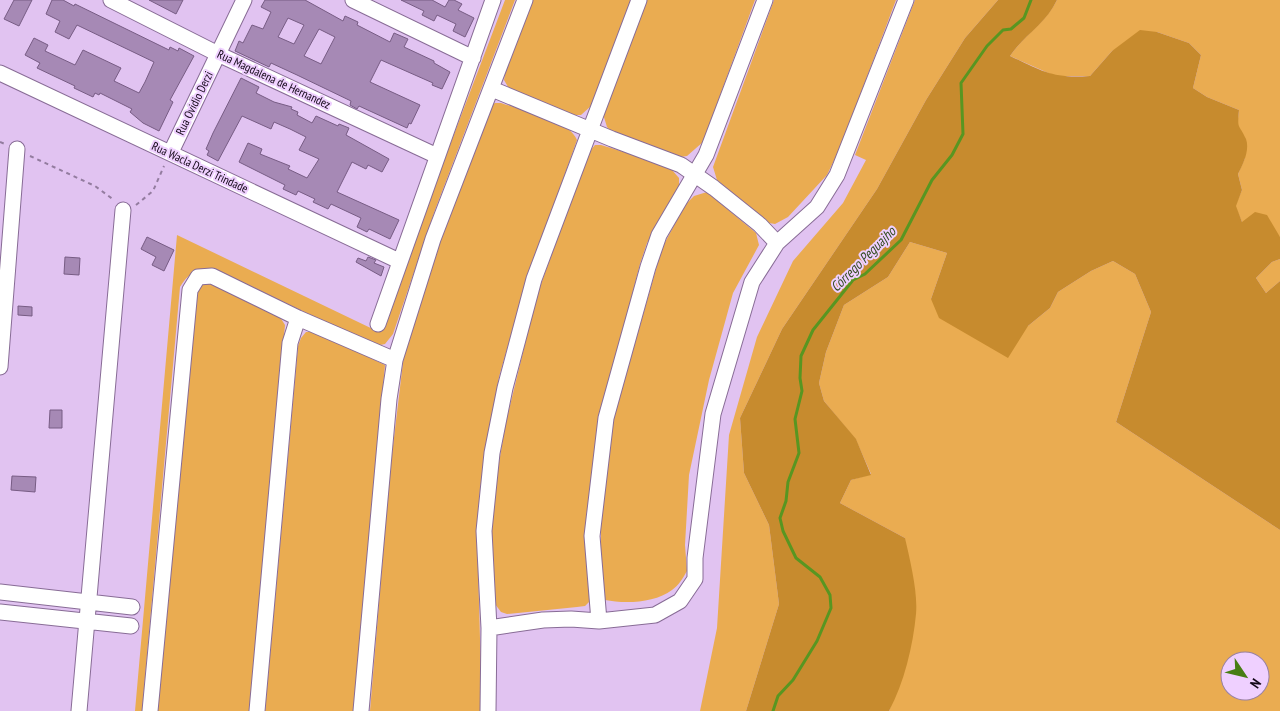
<svg xmlns="http://www.w3.org/2000/svg" width="1280" height="711" viewBox="0 0 1280 711" font-family="'PT Sans Narrow',sans-serif">
<rect width="100%" height="100%" fill="#e1c3f1"/>
<!-- green -->
<path fill="#eaac51" fill-rule="evenodd" d="M 505,0 L 515,0 L 435,210 L 393,334 L 385,344 L 375,346 L 217,270 C 200,266 189,272 180,287 L 142,711 L 135,711 L 177,235 L 379,332 Z
M 533,0 L 631,0 L 591,106 L 581,115 L 572,115 L 511,92 L 504,80 L 505,74 Z
M 647,0 L 755,0 L 703,142 L 687,156 L 680,157 L 612,132 L 607,127 L 603,114 Z
M 774,0 L 896,0 L 840,148 L 827,175 L 788,217 L 775,224 L 769,223 L 717,180 L 713,167 Z
M 915,0 L 998,0 L 965,38 L 926,100 L 877,189 L 782,329 L 740,418 L 744,473 L 769,525 L 779,604 L 746,711 L 700,711 L 717,628 L 729,435 L 757,337 L 793,261 L 843,203 L 866,160 L 855,155 Z
M 1057,0 L 1280,0 L 1280,237 L 1242,222 L 1235,206 L 1242,190 L 1238,174 L 1245,158 L 1237,127 L 1239,110 L 1207,97 L 1193,88 L 1201,55 L 1189,43 L 1157,32 L 1112,51 L 1090,76 L 1055,76 L 1010,56 C 1023,36 1046,23 1057,0 Z
M 495,103 L 501,103 C 521,110 570,120 577,140 L 523,293 L 499,377 L 480,489 L 477,530 L 482,711 L 370,711 L 390,471 L 404,354 L 434,255 L 489,107 Z
M 595,145 L 601,145 L 663,164 L 672,170 L 679,178 L 679,189 L 647,243 L 640,264 L 599,423 L 586,518 L 590,601 L 585,606 L 577,607 L 507,614 L 501,612 L 495,604 L 491,535 L 496,480 L 506,422 L 537,295 L 589,152 Z
M 707,192 L 756,233 L 759,245 L 733,293 L 709,380 L 689,475 L 685,545 L 687,571 C 683,578 679,585 672,590 C 655,603 625,604 605,600 L 601,562 L 601,521 L 613,421 L 662,248 L 685,205 L 694,196 Z
M 910,242 L 947,253 L 931,299 L 1028,326 L 1050,308 L 1058,292 L 1091,271 L 1113,261 L 1135,274 L 1151,312 L 1116,422 L 1280,530 L 1280,711 L 889,711 L 907,661 L 905,538 L 840,503 L 851,480 L 871,474 L 856,440 L 824,401 L 819,383 L 826,352 L 844,305 L 888,277 ZM 1230,661 L 1260,661 L 1260,691 L 1230,691 Z
M 1280,259 L 1280,281 L 1266,293 L 1256,278 L 1272,262 Z
M 206,280 L 280,317 L 285,325 L 250,711 L 154,711 L 194,292 Z
M 306,332 L 316,332 L 385,365 L 354,711 L 265,711 L 298,346 L 301,338 Z"/>
<!-- forest -->
<path fill="#c78b2e" d="M 998,0 L 1057,0 C 1046,24 1024,35 1010,56 C 1042,71 1053,79 1090,76 L 1112,51 L 1140,30 L 1157,32 L 1189,43 L 1201,55 L 1193,88 L 1207,97 L 1239,110 C 1237,131 1239,123 1246,139 C 1250,150 1243,164 1238,174 L 1242,190 L 1236,206 L 1242,222 L 1255,212 L 1267,215 L 1280,237 L 1280,259 L 1272,262 L 1256,278 L 1266,293 L 1280,281 L 1280,530 L 1116,422 L 1151,312 L 1135,274 L 1113,261 L 1091,271 L 1058,292 L 1050,308 L 1028,326 L 1008,358 L 939,318 L 931,299 L 947,253 L 910,242 L 888,277 L 844,305 L 826,352 L 819,383 L 824,401 L 856,439 L 871,475 L 851,480 L 840,503 L 905,538 C 910,560 918,592 916,614 C 913,646 904,683 889,711 L 746,711 L 779,604 L 769,525 L 744,473 L 740,418 L 782,329 L 877,189 L 926,100 L 965,38 Z"/>
<g fill="none" stroke-linecap="round" stroke-linejoin="round">
<!-- stream -->
<path stroke="#589621" stroke-width="3" d="M 773,711 L 778,696 L 793,680 L 817,641 L 831,608 L 830,595 L 820,577 L 796,558 L 783,531 L 780,518 L 786,501 L 788,482 L 799,453 L 795,419 L 802,391 L 800,378 L 801,356 L 813,330 L 853,280 L 865,274 L 901,240 L 932,180 L 952,155 L 963,134 L 961,83 L 987,46 L 1003,30 L 1011,29 L 1024,18 L 1031,0"/>
</g>
<!-- building -->
<path fill="#a689b5" stroke="#775c84" fill-rule="evenodd" d="M 14,0 L 32,0 L 19,26 L 4,19 Z
M 52,0 L 63,0 L 74,6 L 75,4 L 169,50 L 170,47 L 178,51 L 179,48 L 194,56 L 170,100 L 173,102 L 159,131 L 143,123 L 130,112 L 132,109 L 100,93 L 99,95 L 95,93 L 93,97 L 74,88 L 75,86 L 37,68 L 40,63 L 25,55 L 34,38 L 48,45 L 45,51 L 75,65 L 83,50 L 121,68 L 114,81 L 139,93 L 145,82 L 154,62 L 77,25 L 69,39 L 55,32 L 60,21 L 46,14 Z
M 149,0 L 183,0 L 176,14 Z
M 265,0 L 305,0 L 343,21 L 345,16 L 358,22 L 357,25 L 390,42 L 394,33 L 408,39 L 404,47 L 434,61 L 434,63 L 450,72 L 442,89 L 432,85 L 433,83 L 381,60 L 370,82 L 420,105 L 411,124 L 409,123 L 407,128 L 359,106 L 357,109 L 350,105 L 351,101 L 297,75 L 271,63 L 269,67 L 235,51 L 239,41 L 243,43 L 252,25 L 263,29 L 271,12 L 261,7 ZM 288,18 L 304,25 L 294,44 L 278,37 ZM 319,29 L 335,37 L 321,64 L 304,56 Z
M 401,0 L 432,0 L 445,7 L 449,0 L 454,0 L 462,4 L 458,10 L 474,18 L 465,37 L 453,31 L 456,24 L 437,15 L 434,21 L 422,15 L 424,11 Z
M 241,78 L 259,87 L 256,93 L 274,102 L 292,107 L 291,109 L 298,112 L 297,115 L 312,123 L 316,116 L 338,126 L 339,124 L 349,128 L 346,135 L 389,159 L 382,172 L 368,165 L 366,169 L 352,162 L 337,192 L 399,220 L 390,239 L 369,229 L 367,232 L 357,227 L 361,218 L 331,204 L 328,209 L 313,202 L 315,199 L 298,191 L 296,195 L 283,189 L 285,185 L 239,162 L 248,143 L 262,149 L 260,154 L 290,166 L 288,169 L 307,178 L 319,159 L 299,150 L 306,137 L 290,129 L 274,122 L 271,129 L 242,116 L 218,161 L 207,155 L 209,151 L 206,149 L 213,133 Z
M 147,237 L 174,250 L 164,271 L 152,265 L 156,257 L 141,249 Z
M 65,257 L 80,258 L 79,275 L 64,274 Z
M 368,257 L 376,260 L 374,263 L 384,267 L 381,276 L 356,262 L 358,258 L 366,261 Z
M 18,306 L 32,307 L 32,316 L 18,315 Z
M 50,410 L 62,410 L 62,428 L 49,428 Z
M 12,476 L 36,477 L 35,492 L 11,490 Z"/>
<g fill="none" stroke-linecap="round" stroke-linejoin="round">
<!-- minor casing -->
<g stroke="#886c96" stroke-width="17">
<path id="minor" d="M 111,0 L 218,54 L 437,156
M 353,0 L 473,58
M 0,73 L 399,261
M 492,89 L 612,139 L 681,165 L 714,188 L 760,225 L 777,243
M 171,152 L 244,0
M 378,324 L 493,0
M 0,367 L 17,149
M 0,592 L 132,607
M 0,612 L 131,626
M 599,621 L 592,536 L 606,418 L 648,267 L 659,235 L 706,155 L 765,0
M 489,628 L 543,620 L 571,619 L 599,621 L 655,615 L 680,601 L 695,579 L 695,558 L 713,414 L 752,282 L 777,243 L 817,207 L 837,175 L 906,0
M 79,711 L 123,210
M 150,711 L 190,290 L 198,277 L 212,276 L 298,318 L 395,360
M 257,711 L 290,343 L 298,318
M 361,711 L 389,399 L 395,360 L 433,239 L 525,0
M 488,711 L 489,628 L 484,531 L 492,453 L 505,388 L 534,279 L 639,0"/>
</g>
<!-- path -->
<path stroke="#937c9f" stroke-width="2" stroke-dasharray="4 4" stroke-linecap="butt" d="M 0,142 L 5,144
M 30,156 L 95,186 L 114,200
M 136,205 L 153,191 L 164,166"/>
<!-- minor -->
<use href="#minor" stroke="#fff" stroke-width="15"/>
</g>
<g text-anchor="middle" dominant-baseline="central" stroke-width="4" stroke-linejoin="round" paint-order="stroke">
<!-- street labels -->
<g font-size="12" fill="#120717" stroke="#efd0ff">
<text transform="translate(274 79) rotate(25)">Rua Magdalena de Hernandez</text>
<text transform="translate(194 103) rotate(-64)">Rua Ovidio Derzi</text>
<text transform="translate(200 167) rotate(25)">Rua Wacla Derzi Trindade</text>
</g>
<!-- water labels -->
<g font-size="14" font-style="italic" fill="#314b1f" stroke="#efd0ff">
<text transform="translate(863 259) rotate(-45)">Córrego Peguajho</text>
</g>
</g>
<!-- north arrow -->
<g transform="translate(1245 676) rotate(125)"><circle r="24" fill="#efd0ff" stroke="#9780a2"/>
<path d="M0-4L9 19L0 12L-9 19Z" fill="#477e14"/>
<text y="-8" font-size="14" font-weight="bold" text-anchor="middle" fill="#120717">N</text>
</g>
</svg>
